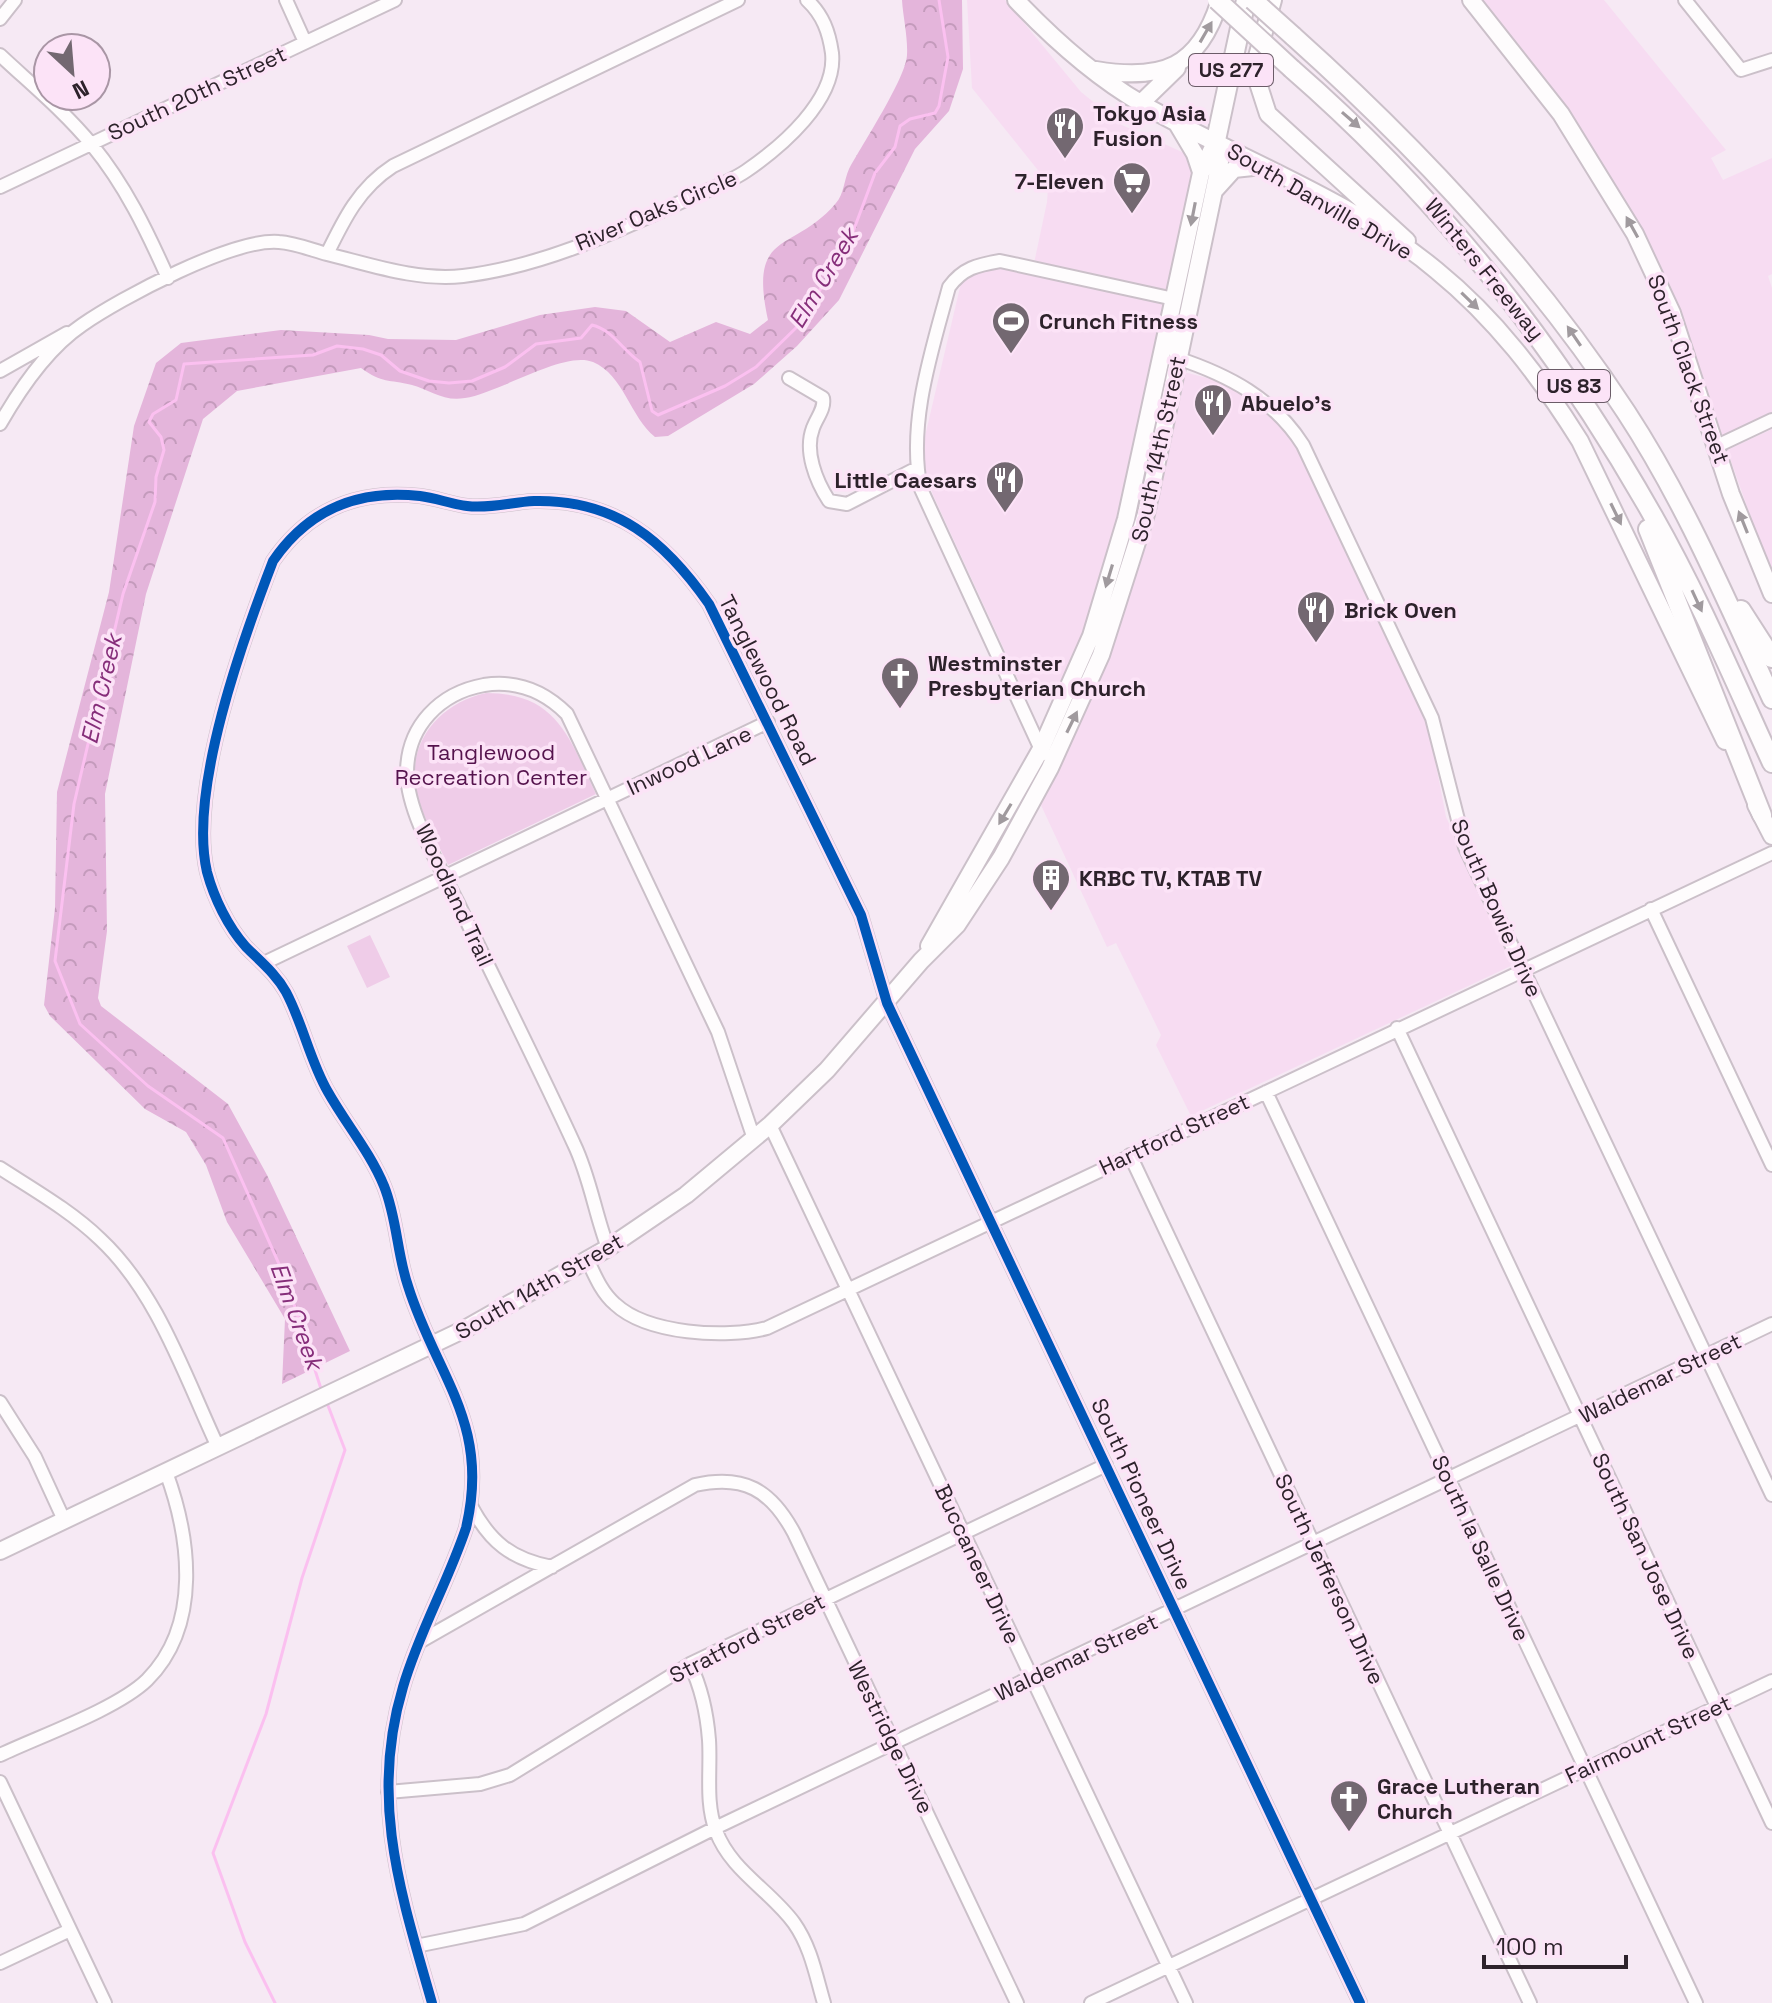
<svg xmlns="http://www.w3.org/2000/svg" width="1772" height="2003" viewBox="0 0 1772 2003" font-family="'Space Grotesk',sans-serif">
<defs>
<pattern id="forest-crowns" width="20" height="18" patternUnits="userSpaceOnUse" patternTransform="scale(2)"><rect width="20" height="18" fill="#e4b5db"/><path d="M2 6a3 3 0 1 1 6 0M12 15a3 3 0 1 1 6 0" fill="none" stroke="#c49bbc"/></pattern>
</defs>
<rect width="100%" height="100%" fill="#f6e9f4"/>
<!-- built -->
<path fill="#f7dcf2" d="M 967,0 L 1005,0 L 1081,92 L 1122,125 L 1191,156 L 1195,172 L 1117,534 L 1082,641 L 1059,696 L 1019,682 L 933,495 L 923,466 L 922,449 L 961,283 L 982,269 L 1000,268 L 1032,273 L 1047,202 L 1048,188 L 1041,174 L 972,88 Z
M 1484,0 L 1604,0 L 1726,150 L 1711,158 L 1723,180 L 1772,158 L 1772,274 L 1768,276 L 1772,288 L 1772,412 L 1721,437 L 1673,295 L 1639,227 L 1482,2 Z
M 1180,371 L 1215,380 L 1247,394 L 1272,414 L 1305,455 L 1427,718 L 1446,817 L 1515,964 L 1191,1116 L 1156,1045 L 1161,1035 L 1116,943 L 1107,947 L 1040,803 L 1096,681 L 1143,554 Z
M 1772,429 L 1772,577 L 1727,450 Z"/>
<!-- forest -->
<path fill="url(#forest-crowns)" d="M 902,0 L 962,0 L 963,69 L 949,111 L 915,149 L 839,300 L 797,346 L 754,384 L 668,436 L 655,437 C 630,417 624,375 593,362 C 564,350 499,393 465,398 C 444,402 430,390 412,385 C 388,379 383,384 361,368 L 237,391 L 203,419 L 146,594 L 105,794 L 107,931 L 98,998 L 101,1006 L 228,1104 L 267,1175 L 350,1351 L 282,1384 L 285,1319 L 227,1222 L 206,1165 L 186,1132 L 145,1109 L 50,1016 L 44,1005 L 55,908 L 57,792 L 109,592 L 134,426 L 156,363 L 181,343 L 281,330 L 369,335 L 388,339 L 456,340 L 540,315 L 595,307 L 626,311 L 670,342 L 716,322 L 750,334 L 768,320 C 748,228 793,254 836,203 C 844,194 844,180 849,169 C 862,145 906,78 907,55 C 908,37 903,17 902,0 Z"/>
<!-- park -->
<path fill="#efcce8" d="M 486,693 C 557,693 569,737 596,794 L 448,865 C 438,844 426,823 419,801 C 402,748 436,704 486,693 Z
M 370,935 L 390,977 L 367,988 L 347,946 Z"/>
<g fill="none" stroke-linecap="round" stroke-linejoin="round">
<!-- stream -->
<path stroke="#fbc0f0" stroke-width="3" d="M 322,1392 L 287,1282 L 223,1138 L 148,1086 L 80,1024 L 55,961 L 74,804 L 123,594 L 155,502 L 156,477 L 164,450 L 161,437 L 149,422 L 153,414 L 176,400 L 184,364 L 313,355 L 337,346 L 363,349 L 381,355 L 400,371 L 429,381 L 449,383 L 472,381 L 505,367 L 536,344 L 581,338 L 592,325 C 613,330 622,350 640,362 L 652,411 L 658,415 L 725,386 L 756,367 L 800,324 L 851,237 L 875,173 L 895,147 L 900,126 L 910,119 L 935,113 L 939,106 L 948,57 L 939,0
M 275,2003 L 245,1942 L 213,1853 L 266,1714 L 302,1578 L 345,1450 L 327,1403"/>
<!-- minor casing -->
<g stroke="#cbc0c9" stroke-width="16">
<path id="minor" d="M 286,0 L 305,42
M 738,0 L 393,166 C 359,188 344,219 327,254 C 372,265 417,281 463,276 C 539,267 612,234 681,202 C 702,192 727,184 746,171 C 781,147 837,100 832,53 C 829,32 823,15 807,0
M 1685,0 L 1741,70 L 1772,60
M 0,19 L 15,0
M 0,55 C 31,84 65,112 92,145 C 125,185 147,231 168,278
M 0,187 L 395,0
M 1170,332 L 1177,358 C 1228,375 1273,398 1303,445 L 1432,718 L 1465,847 L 1772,1495
M 0,371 L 67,333
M 789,378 L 823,398 C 825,409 817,417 813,428 C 804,451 816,481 829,501 L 847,504 L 917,468
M 0,424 C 20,389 48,348 82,325 C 121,298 233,238 279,242 C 295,243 312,250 327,254
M 1717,446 L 1772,420
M 1043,754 L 921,489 C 907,424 932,350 949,287 C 963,268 977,265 1000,261 L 1174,299
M 1651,909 L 1772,1165
M 264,963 L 768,722
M 1397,1028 L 1772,1823
M 1266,1092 L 1696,2003
M 770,1125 L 1186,2003
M 1130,1155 L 1530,2003
M 0,1168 C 34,1190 71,1211 100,1239 C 158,1293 185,1377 218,1447
M 608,1248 C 595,1214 590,1177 574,1144 C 537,1063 496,983 458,903 C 440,867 407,812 407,773 C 407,726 440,693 484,685 C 517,680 544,691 567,714 L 718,1032 L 754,1139
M 588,1261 C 595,1276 602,1293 615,1304 C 647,1334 726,1339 767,1328 L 1772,853
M 0,1402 L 35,1457 L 64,1520
M 471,1506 C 490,1542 511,1559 552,1567
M 421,1641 L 695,1485 C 744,1474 771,1490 794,1533 L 1017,2003
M 690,1664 C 701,1687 707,1714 709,1740 C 711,1771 705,1802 716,1831 C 731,1871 770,1890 794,1923 C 811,1947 816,1976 824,2003
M 0,1755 C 40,1736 117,1709 147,1680 C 202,1625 190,1537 166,1472
M 0,1782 L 105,2003
M 388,1792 L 480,1784 L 510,1775 L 690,1664 L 1106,1465
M 416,1946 L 524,1924 L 715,1828 L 1772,1324
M 0,1963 L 70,1930
M 432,2003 C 401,1894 369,1800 403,1687 C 419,1632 448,1582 466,1528 C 491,1423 436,1376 408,1286 C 397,1254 397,1218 384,1186 C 370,1152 346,1124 328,1092 C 310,1061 303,1024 286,992 C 276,974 261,962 246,947 C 228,927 214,898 207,872 C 188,790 243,639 273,561 C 308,510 358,489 420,496 C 436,498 451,504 467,506 C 490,509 512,502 534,501 C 616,499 665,541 709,604 L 861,915 L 887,1003 L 1360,2003
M 1091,2003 L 1772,1681"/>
</g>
<!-- major casing -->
<g stroke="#cbc0c9" stroke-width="20">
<path id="major" d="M 1016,0 C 1054,40 1094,76 1142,104 C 1238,159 1350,198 1436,270 C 1495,318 1540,377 1580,441 L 1725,741
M 1273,0 L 1256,60 L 1257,80 L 1268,114 L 1407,241
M 1471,0 L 1561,114 L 1635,234 L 1672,313 L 1731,494 L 1772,594
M 1096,70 C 1162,81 1199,68 1220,0
M 1141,103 L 1177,68
M 1176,122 L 1195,154 L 1201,172
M 1215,190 L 1234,169 L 1262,166
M 1756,805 L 1772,836
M 929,946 L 1041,749 L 1091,636 L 1126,519 L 1201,173 L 1216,140
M 0,1551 L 465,1329 L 608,1248 L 686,1195 L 770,1125 L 827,1070 L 921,961 L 957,925 L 1001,858 L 1050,768 L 1101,655 L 1146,514 L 1220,162 L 1216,140"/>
</g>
<!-- highway casing -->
<g stroke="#cbc0c9" stroke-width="22">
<path id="highway" d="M 1293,36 C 1418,148 1534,271 1626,412 C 1685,502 1727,602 1772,699
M 1292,69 C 1439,197 1557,346 1653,516 C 1698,595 1734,680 1772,763
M 1216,140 L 1246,0
M 1648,529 L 1762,815
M 1741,610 L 1772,658"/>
</g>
<!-- minor -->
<use href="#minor" stroke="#fefcfd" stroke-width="12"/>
<!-- major -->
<use href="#major" stroke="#fefcfd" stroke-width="16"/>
<!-- highway -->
<use href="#highway" stroke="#fefcfd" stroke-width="18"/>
<!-- highway-bridge casing -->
<g stroke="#cbc0c9" stroke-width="22" stroke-linecap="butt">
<path id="highway-bridge" d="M 1217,0 L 1292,69
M 1253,0 L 1293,36"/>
</g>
<!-- highway-bridge -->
<use href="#highway-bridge" stroke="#fefcfd" stroke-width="18"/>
<!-- cycleway casing -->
<g stroke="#fce3f7" stroke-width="15">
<path id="cycleway" d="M 432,2003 C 401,1894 369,1800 403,1687 C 419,1632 448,1582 466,1528 C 491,1423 436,1376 408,1286 C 397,1254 397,1218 384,1186 C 370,1152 346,1124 328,1092 C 310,1061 303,1024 286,992 C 276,974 261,962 246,947 C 228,927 214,898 207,872 C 188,790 243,639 273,561 C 308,510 358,489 420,496 C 436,498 451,504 467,506 C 490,509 512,502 534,501 C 616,499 665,541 709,604 L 861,915 L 887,1003 L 1360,2003"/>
</g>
<!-- cycleway -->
<use href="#cycleway" stroke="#0057b8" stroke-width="10"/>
</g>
<!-- one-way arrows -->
<defs><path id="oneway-solid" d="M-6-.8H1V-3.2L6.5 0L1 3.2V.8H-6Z" transform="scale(2)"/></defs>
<g fill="#a09a9e">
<use href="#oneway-solid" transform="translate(1206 32) rotate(-60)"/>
<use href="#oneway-solid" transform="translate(1351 120) rotate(41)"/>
<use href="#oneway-solid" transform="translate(1193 214) rotate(101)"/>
<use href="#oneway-solid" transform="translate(1632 227) rotate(-119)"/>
<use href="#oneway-solid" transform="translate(1470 301) rotate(44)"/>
<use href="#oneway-solid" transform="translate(1574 336) rotate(-124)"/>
<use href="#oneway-solid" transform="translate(1616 514) rotate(64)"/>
<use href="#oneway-solid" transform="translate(1743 522) rotate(-112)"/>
<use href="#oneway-solid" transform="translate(1109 576) rotate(107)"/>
<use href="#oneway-solid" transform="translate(1697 601) rotate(65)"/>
<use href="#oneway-solid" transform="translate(1072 722) rotate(-64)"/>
<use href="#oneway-solid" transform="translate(1005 814) rotate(121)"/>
</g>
<!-- icons -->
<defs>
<g id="restaurant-pin" transform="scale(2)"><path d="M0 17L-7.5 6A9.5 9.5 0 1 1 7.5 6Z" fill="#736871" stroke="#fce3f7"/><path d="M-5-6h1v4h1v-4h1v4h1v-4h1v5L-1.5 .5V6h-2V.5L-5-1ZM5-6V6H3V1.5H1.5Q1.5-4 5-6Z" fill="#fff"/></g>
<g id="supermarket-pin" transform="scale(2)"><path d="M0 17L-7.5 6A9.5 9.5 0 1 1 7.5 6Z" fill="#736871" stroke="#fce3f7"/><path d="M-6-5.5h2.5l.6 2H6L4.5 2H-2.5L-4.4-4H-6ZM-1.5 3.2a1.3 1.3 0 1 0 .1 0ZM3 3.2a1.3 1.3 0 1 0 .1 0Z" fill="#fff"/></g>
<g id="stadium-pin" transform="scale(2)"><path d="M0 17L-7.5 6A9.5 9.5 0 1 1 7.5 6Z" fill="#736871" stroke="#fce3f7"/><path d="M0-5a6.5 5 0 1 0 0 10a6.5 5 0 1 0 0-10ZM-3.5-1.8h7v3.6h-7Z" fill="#fff"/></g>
<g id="church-pin" transform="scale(2)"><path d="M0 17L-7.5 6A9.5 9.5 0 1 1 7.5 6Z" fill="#736871" stroke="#fce3f7"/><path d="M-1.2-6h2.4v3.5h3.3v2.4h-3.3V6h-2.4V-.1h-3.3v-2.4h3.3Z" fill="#fff"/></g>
<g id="building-pin" transform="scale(2)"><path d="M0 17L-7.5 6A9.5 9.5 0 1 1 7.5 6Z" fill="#736871" stroke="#fce3f7"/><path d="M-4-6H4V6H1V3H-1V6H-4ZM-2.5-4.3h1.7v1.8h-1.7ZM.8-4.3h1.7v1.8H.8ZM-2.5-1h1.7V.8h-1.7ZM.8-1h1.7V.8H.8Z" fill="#fff"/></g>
</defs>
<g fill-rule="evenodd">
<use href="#restaurant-pin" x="1065" y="126"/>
<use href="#supermarket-pin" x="1132" y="181"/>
<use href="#stadium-pin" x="1011" y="321"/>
<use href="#restaurant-pin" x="1213" y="403"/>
<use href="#restaurant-pin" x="1005" y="480"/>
<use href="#restaurant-pin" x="1316" y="610"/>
<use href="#church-pin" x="900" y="676"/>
<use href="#building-pin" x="1051" y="878"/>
<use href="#church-pin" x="1349" y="1799"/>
</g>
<g text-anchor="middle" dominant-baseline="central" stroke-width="7" stroke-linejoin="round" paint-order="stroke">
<!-- shield labels -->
<g fill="#fce3f7" stroke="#6b5c68" stroke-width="2">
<rect x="1189" y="54" width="84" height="32" rx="6"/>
<rect x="1538" y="370" width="72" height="32" rx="6"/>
</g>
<g font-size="20" font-weight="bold" fill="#2d222b">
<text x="1231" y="70">US 277</text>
<text x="1574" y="386">US 83</text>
</g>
<!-- street labels -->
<g font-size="22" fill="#2d222b" stroke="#fce3f7">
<text transform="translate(197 93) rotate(-25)">South 20th Street</text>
<text transform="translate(1320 201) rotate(30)">South Danville Drive</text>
<text transform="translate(656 210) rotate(-23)">River Oaks Circle</text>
<text transform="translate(1485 269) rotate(51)">Winters Freeway</text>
<text transform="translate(1689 369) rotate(70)">South Clack Street</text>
<text transform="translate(1158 449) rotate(-78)">South 14th Street</text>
<text transform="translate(768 680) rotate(63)">Tanglewood Road</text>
<text transform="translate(689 760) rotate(-25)">Inwood Lane</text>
<text transform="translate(455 895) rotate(65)">Woodland Trail</text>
<text transform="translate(1497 908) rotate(66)">South Bowie Drive</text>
<text transform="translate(1174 1134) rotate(-25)">Hartford Street</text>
<text transform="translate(539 1286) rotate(-30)">South 14th Street</text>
<text transform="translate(1660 1378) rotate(-26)">Waldemar Street</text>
<text transform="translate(1142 1494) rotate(65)">South Pioneer Drive</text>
<text transform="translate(1481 1548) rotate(65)">South la Salle Drive</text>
<text transform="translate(1646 1556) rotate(65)">South San Jose Drive</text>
<text transform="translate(978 1564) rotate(65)">Buccaneer Drive</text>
<text transform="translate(1330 1579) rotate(65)">South Jefferson Drive</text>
<text transform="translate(747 1638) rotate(-27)">Stratford Street</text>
<text transform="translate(1076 1657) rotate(-25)">Waldemar Street</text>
<text transform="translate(891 1737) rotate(64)">Westridge Drive</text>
<text transform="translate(1648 1739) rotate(-25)">Fairmount Street</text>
</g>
<!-- poi labels -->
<g font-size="22" font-weight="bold" fill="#2d222b" stroke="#fce3f7" text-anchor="start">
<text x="1093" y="113">Tokyo Asia<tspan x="1093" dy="25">Fusion</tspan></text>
<text x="1104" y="181" text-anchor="end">7-Eleven</text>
<text x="1039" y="321">Crunch Fitness</text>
<text x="1241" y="403">Abuelo's</text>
<text x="977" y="480" text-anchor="end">Little Caesars</text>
<text x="1344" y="610">Brick Oven</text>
<text x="928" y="663">Westminster<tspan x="928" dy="25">Presbyterian Church</tspan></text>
<text x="1079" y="878">KRBC TV, KTAB TV</text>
<text x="1377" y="1786">Grace Lutheran<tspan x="1377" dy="25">Church</tspan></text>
</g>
<!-- park labels -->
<g font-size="22" fill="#55134d" stroke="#fce3f7">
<text x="491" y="752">Tanglewood<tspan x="491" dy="25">Recreation Center</tspan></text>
</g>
<!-- water labels -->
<g font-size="24" font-style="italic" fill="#862e7a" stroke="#fce3f7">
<text transform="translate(823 278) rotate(-59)">Elm Creek</text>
<text transform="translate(101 689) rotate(-77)">Elm Creek</text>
<text transform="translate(297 1316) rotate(70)">Elm Creek</text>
</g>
</g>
<!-- north arrow -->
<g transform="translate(72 72) rotate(154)"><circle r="38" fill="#fce3f7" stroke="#a996a5" stroke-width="2"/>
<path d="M0-6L14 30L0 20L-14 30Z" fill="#736871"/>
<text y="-12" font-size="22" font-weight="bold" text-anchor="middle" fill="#2d222b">N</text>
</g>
<!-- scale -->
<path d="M1484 1955v12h142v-12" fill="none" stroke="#2d222b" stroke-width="4"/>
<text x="1496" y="1955" font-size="24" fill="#2d222b" stroke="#fce3f7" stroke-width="6" paint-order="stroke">100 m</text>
</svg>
